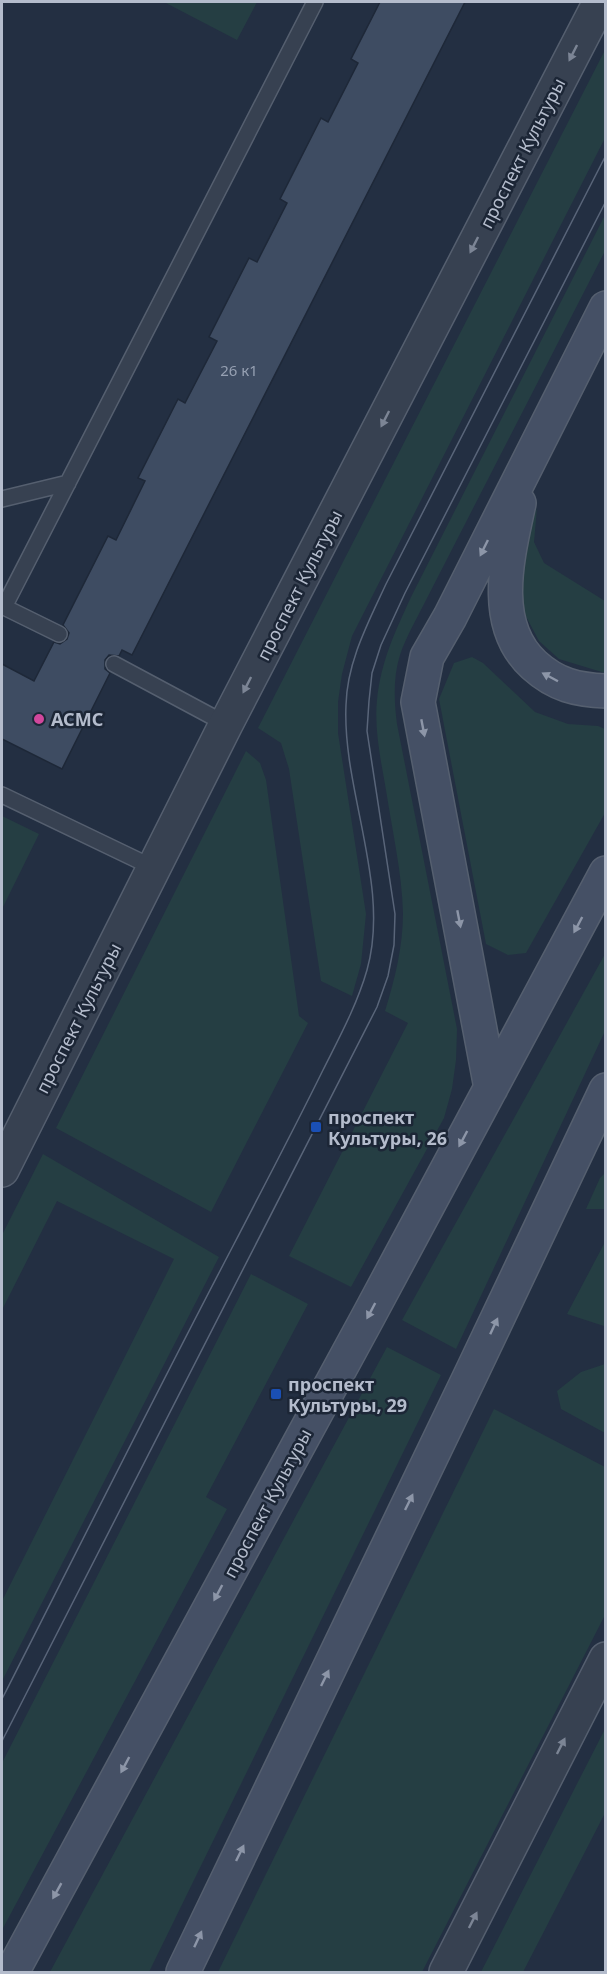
<svg xmlns="http://www.w3.org/2000/svg" width="607" height="1974" viewBox="0 0 607 1974" font-family="'Noto Sans',sans-serif">
<rect width="100%" height="100%" fill="#232f42"/>
<!-- green -->
<path fill="#253e43" d="M 164,2 L 257,2 L 237,40 Z
M 605,50 L 605,138 L 352,636 L 342,674 L 338,702 L 338,733 L 366,914 L 361,964 L 352,996 L 321,981 L 289,769 L 281,743 L 258,728 Z
M 605,215 L 605,251 L 424,604 C 416,620 406,637 400,655 C 393,677 394,701 397,724 L 457,1029 L 456,1060 L 452,1089 L 444,1118 L 351,1287 L 289,1256 L 408,1023 L 385,1011 C 395,979 403,946 403,913 C 402,872 392,830 386,790 C 381,761 374,730 377,700 C 381,661 395,632 411,597 Z
M 537,508 L 534,542 L 544,563 L 605,601 L 605,673 L 559,659 L 539,641 L 520,605 L 519,560 Z
M 472,657 L 483,663 L 535,712 L 568,724 L 598,726 L 605,729 L 605,813 L 526,953 L 508,955 L 486,944 L 439,699 L 454,663 Z
M 246,751 L 260,763 L 266,780 L 299,1016 L 308,1023 L 211,1212 L 56,1128 Z
M 2,816 L 39,834 L 2,909 Z
M 605,954 L 605,1031 L 456,1349 L 402,1320 Z
M 43,1154 L 219,1257 L 2,1681 L 2,1601 L 174,1259 L 57,1201 L 2,1310 L 2,1235 Z
M 605,1173 L 605,1209 L 586,1209 L 600,1178 Z
M 605,1242 L 606,1326 L 604,1326 L 567,1314 Z
M 251,1274 L 308,1304 L 206,1497 L 227,1509 L 2,1930 L 2,1763 Z
M 387,1347 L 441,1375 L 149,1972 L 50,1972 Z
M 605,1364 L 606,1364 L 605,1433 L 561,1409 L 557,1391 L 581,1372 Z
M 494,1409 L 605,1467 L 605,1615 L 422,1972 L 218,1972 Z
M 605,1729 L 605,1813 L 523,1972 L 481,1972 Z"/>
<!-- building -->
<path fill="#3e4c62" stroke="#1e2838" stroke-width="1.5" d="M 380,2 L 465,2 L 132,655 L 122,650 L 119,656 L 109,655 L 105,660 L 105,669 L 110,673 L 62,769 L 2,739 L 2,664 L 34,681 L 54,642 L 60,644 L 67,639 L 69,633 L 63,625 L 108,536 L 116,540 L 145,481 L 138,478 L 178,399 L 185,403 L 217,341 L 209,337 L 249,258 L 257,262 L 287,203 L 280,199 L 321,118 L 328,122 L 358,63 L 351,59 Z"/>
<g fill="none" stroke-linecap="round" stroke-linejoin="round">
<!-- service casing -->
<g stroke="#555f6f" stroke-width="18">
<path id="service" d="M 2,499 L 68,483
M 2,606 L 4,607 L 315,2
M 4,607 L 59,634
M 114,664 L 226,724
M 2,795 L 154,868"/>
</g>
<!-- tertiary casing -->
<g stroke="#555f6f" stroke-width="36">
<path id="tertiary" d="M 2,1170 L 226,724 L 600,2
M 446,1972 L 606,1659"/>
</g>
<!-- secondary casing -->
<g stroke="#555f6f" stroke-width="36">
<path id="secondary" d="M 519,503 C 508,555 489,624 534,665 C 556,685 577,690 606,691
M 491,1088 L 418,702 L 427,657 L 450,617 L 606,308
M 12,1972 L 368,1317 L 606,873
M 183,1972 L 472,1372 L 606,1090"/>
</g>
<!-- service -->
<use href="#service" stroke="#374151" stroke-width="15"/>
<!-- tertiary -->
<use href="#tertiary" stroke="#374151" stroke-width="33"/>
<!-- secondary -->
<use href="#secondary" stroke="#455065" stroke-width="33"/>
<!-- tram -->
<path stroke="#596579" stroke-width="1.5" d="M 2,1699 C 79,1547 155,1395 234,1244 C 264,1186 294,1129 323,1070 C 339,1038 357,1005 367,970 C 391,886 342,790 346,705 C 347,662 368,623 386,584 L 606,155
M 2,1741 L 377,1007 L 388,976 L 394,945 L 395,914 L 367,731 L 369,701 L 372,673 L 381,645 L 405,593 L 606,201"/>
</g>
<!-- one-way arrows -->
<defs><path id="oneway-solid" d="M-6-.8H1V-3.2L6.5 0L1 3.2V.8H-6Z" transform="scale(1.5)"/></defs>
<g fill="#7c8595">
<use href="#oneway-solid" transform="translate(573 53) rotate(117)"/>
<use href="#oneway-solid" transform="translate(474 245) rotate(117)"/>
<use href="#oneway-solid" transform="translate(385 419) rotate(117)"/>
<use href="#oneway-solid" transform="translate(247 685) rotate(117)"/>
<use href="#oneway-solid" transform="translate(561 1746) rotate(-63)"/>
<use href="#oneway-solid" transform="translate(473 1920) rotate(-63)"/>
</g>
<g fill="#8d96a8">
<use href="#oneway-solid" transform="translate(484 548) rotate(116)"/>
<use href="#oneway-solid" transform="translate(550 677) rotate(-152)"/>
<use href="#oneway-solid" transform="translate(423 728) rotate(79)"/>
<use href="#oneway-solid" transform="translate(459 919) rotate(79)"/>
<use href="#oneway-solid" transform="translate(578 925) rotate(118)"/>
<use href="#oneway-solid" transform="translate(463 1139) rotate(118)"/>
<use href="#oneway-solid" transform="translate(371 1311) rotate(118)"/>
<use href="#oneway-solid" transform="translate(494 1326) rotate(-65)"/>
<use href="#oneway-solid" transform="translate(409 1502) rotate(-64)"/>
<use href="#oneway-solid" transform="translate(218 1593) rotate(118)"/>
<use href="#oneway-solid" transform="translate(325 1678) rotate(-64)"/>
<use href="#oneway-solid" transform="translate(125 1765) rotate(118)"/>
<use href="#oneway-solid" transform="translate(240 1853) rotate(-64)"/>
<use href="#oneway-solid" transform="translate(57 1891) rotate(119)"/>
<use href="#oneway-solid" transform="translate(198 1939) rotate(-65)"/>
</g>
<!-- markers -->
<circle fill="#d1479c" stroke="#1c2636" stroke-width="2" cx="39" cy="719" r="6"/>
<g fill="#1a4fb4" stroke="#1c2636" stroke-width="2">
<rect x="310" y="1121" width="12" height="12" rx="3"/>
<rect x="270" y="1388" width="12" height="12" rx="3"/>
</g>
<g text-anchor="middle" dominant-baseline="central" stroke-width="5" stroke-linejoin="round" paint-order="stroke">
<!-- number labels -->
<g font-size="15" fill="#96a0b2">
<text x="239" y="370">26 к1</text>
</g>
<!-- street labels -->
<g font-size="18" fill="#b4bccc" stroke="#1c2636">
<text transform="translate(522 153) rotate(-63)">проспект Культуры</text>
<text transform="translate(299 585) rotate(-63)">проспект Культуры</text>
<text transform="translate(78 1018) rotate(-63)">проспект Культуры</text>
<text transform="translate(267 1503) rotate(-62)">проспект Культуры</text>
</g>
<!-- poi labels -->
<g font-size="18" font-weight="bold" fill="#b4bccc" stroke="#1c2636" text-anchor="start">
<text x="51" y="719">АСМС</text>
<text x="328" y="1117">проспект<tspan x="328" dy="21">Культуры, 26</tspan></text>
<text x="288" y="1384">проспект<tspan x="288" dy="21">Культуры, 29</tspan></text>
</g>
</g>
<!-- border -->
<rect width="607" height="1974" fill="none" stroke="#b4bccc" stroke-width="6"/>
</svg>
